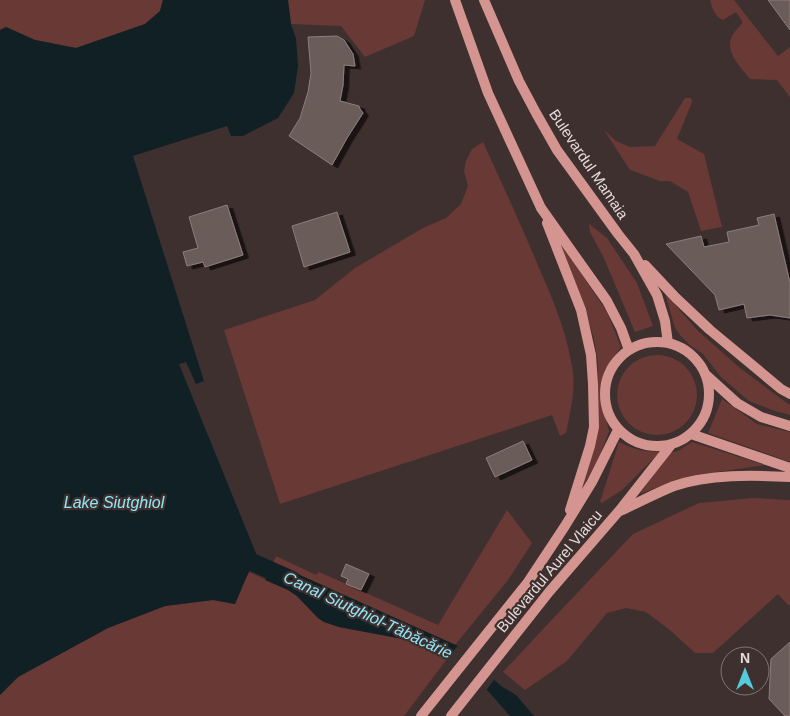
<svg xmlns="http://www.w3.org/2000/svg" width="790" height="716" viewBox="0 0 790 716" font-family="Helvetica,sans-serif">
<defs>
<filter id="shadow"><feDropShadow dx="5.5" dy="3" stdDeviation="0" flood-color="#0009"/></filter>
</defs>
<rect width="100%" height="100%" fill="#3e302f"/>
<!-- green -->
<path fill="#693936" d="M 0,0 L 163,0 L 160,11 L 145,24 L 76,48 L 35,40 L 6,27 L 0,30 Z
M 288,0 L 425,0 L 414,36 L 365,57 L 341,26 L 291,24 Z
M 710,0 L 734,0 L 778,56 L 790,47 L 790,97 L 777,80 L 750,79 C 741,67 723,51 733,34 C 736,30 740,26 743,22 L 736,12 L 723,20 C 715,17 712,8 710,0 Z
M 685,98 L 691,98 L 692,102 L 677,139 L 704,154 L 722,227 L 701,231 L 688,192 L 670,181 L 660,181 L 630,170 L 604,130 L 616,141 L 630,147 L 655,146 Z
M 483,142 C 502,184 522,226 539,268 C 554,301 568,336 573,373 C 575,394 570,413 566,433 L 560,436 L 552,415 L 280,504 L 224,330 L 315,300 L 355,268 L 423,228 L 446,218 L 461,204 L 468,186 L 464,171 L 466,161 L 472,149 Z
M 589,224 L 607,238 L 637,283 L 653,326 L 635,332 L 603,256 L 590,232 Z
M 558,239 L 607,312 L 621,347 L 604,371 L 600,394 L 604,412 L 609,431 L 600,455 L 578,496 L 597,391 L 598,363 L 594,339 L 588,318 Z
M 665,293 L 697,330 L 740,368 L 784,401 L 790,405 L 790,415 L 775,411 L 749,401 L 721,377 L 703,354 L 691,346 L 680,335 L 675,328 Z
M617 395a40 40 0 1 1 80 0a40 40 0 1 1-80 0Z
M 722,399 L 757,424 L 790,432 L 790,462 L 708,433 Z
M 619,442 C 634,449 644,453 661,451 L 622,490 L 602,503 L 600,502 Z
M 692,442 L 765,465 L 695,475 L 669,483 L 640,494 L 669,453 L 678,451 Z
M 753,498 L 790,500 L 790,605 L 788,605 L 778,594 L 713,653 L 695,653 L 671,631 L 646,612 L 626,608 L 607,613 L 567,661 L 525,690 L 503,672 L 545,627 L 633,534 L 699,503 Z
M 507,510 L 532,543 L 508,580 L 455,645 L 273,563 L 276,556 L 316,575 L 319,572 L 438,625 Z
M 249,572 L 288,590 L 297,596 L 318,618 L 324,622 L 339,627 L 424,643 L 443,649 L 450,655 L 404,716 L 0,716 L 0,695 L 18,677 L 108,628 L 165,606 L 213,600 L 235,604 L 246,578 Z"/>
<!-- water -->
<path fill="#102024" d="M 163,0 L 288,0 L 291,24 L 296,39 L 298,66 L 294,93 L 278,118 L 243,136 L 231,136 L 227,126 L 133,156 L 204,381 L 196,384 L 186,362 L 179,364 L 257,556 L 246,578 L 235,604 L 213,600 L 165,606 L 108,628 L 18,677 L 0,695 L 0,30 L 6,27 L 35,40 L 76,48 L 145,24 L 160,11 Z
M 273,563 L 458,646 L 501,686 L 516,695 L 534,716 L 510,716 L 489,692 L 443,649 L 424,643 L 339,627 L 324,622 L 318,618 L 297,596 L 288,590 L 265,580 Z"/>
<!-- pier -->
<path fill="#3e302f" d="M 459,644 L 496,677 L 485,692 L 449,657 Z"/>
<g fill="none" stroke-linecap="round" stroke-linejoin="round">
<!-- canal -->
<path stroke="#102024" stroke-width="18" d="M 254,563 L 292,580"/>
</g>
<!-- building -->
<path fill="#6b5b59" stroke="#8e7d7b" filter="url(#shadow)" d="M 768,0 L 790,0 L 790,30 Z
M 337,36 L 344,40 L 353,54 L 355,66 L 344,65 L 343,85 L 340,101 L 359,106 L 360,109 L 363,113 L 347,138 L 332,165 L 289,136 L 300,118 L 308,92 L 311,73 L 308,37 Z
M 227,205 L 243,255 L 205,267 L 203,262 L 187,266 L 183,252 L 198,248 L 189,217 Z
M 337,212 L 350,252 L 304,267 L 292,226 Z
M 774,214 L 790,283 L 790,318 L 770,315 L 747,318 L 744,304 L 719,310 L 715,295 L 666,244 L 701,236 L 704,247 L 729,242 L 727,232 L 759,225 L 757,218 Z
M 523,441 L 532,460 L 495,477 L 486,458 Z
M 346,564 L 369,574 L 361,590 L 346,584 L 348,579 L 341,576 Z
M 790,642 L 790,716 L 785,716 L 769,699 L 771,659 Z"/>
<g fill="none" stroke-linecap="round" stroke-linejoin="round">
<!-- secondary -->
<path stroke="#d4948f" stroke-width="10" d="M 455,0 L 488,93 L 541,208 L 607,301 L 621,328 L 629,350
M 484,0 L 519,81 L 536,113 L 557,150 L 618,234 L 634,254 L 657,295 L 665,321 L 668,343
M 547,223 L 581,310 L 591,355 L 593,384 L 594,427 L 590,446 L 570,510
M 645,265 L 676,298 L 710,330 L 781,389 L 790,394
M605 394a52 52 0 1 1 104 0a52 52 0 1 1-104 0Z
M 705,374 L 737,403 L 761,417 L 790,426
M 691,434 L 790,468
M 620,511 C 638,503 656,493 674,486 C 709,474 753,475 790,477
M 421,716 L 528,582 L 565,526 L 592,482 L 618,430
M 451,716 L 549,592 L 619,511 L 671,445"/>
</g>
<g text-anchor="middle" dominant-baseline="central" stroke-width="4.5" stroke-linejoin="round" paint-order="stroke">
<!-- street labels -->
<g font-size="15" fill="#e5dbda" stroke="#3e302f">
<text transform="translate(589 164) rotate(56)">Bulevardul Mamaia</text>
<text transform="translate(549 571) rotate(-50)">Bulevardul Aurel Vlaicu</text>
</g>
<!-- water labels -->
<g font-size="16" font-style="italic" fill="#91e7f8" stroke="#3e302f">
<text x="114" y="502">Lake Siutghiol</text>
<text transform="translate(368 615) rotate(25)">Canal Siutghiol-Tăbăcărie</text>
</g>
</g>
<!-- north arrow -->
<g transform="translate(745 671)"><circle r="24" fill="#3e302f" stroke="#817473"/>
<path d="M0-4L9 19L0 12L-9 19Z" fill="#55cadf"/>
<text y="-8" font-size="14" font-weight="bold" text-anchor="middle" fill="#e5dbda">N</text>
</g>
</svg>
